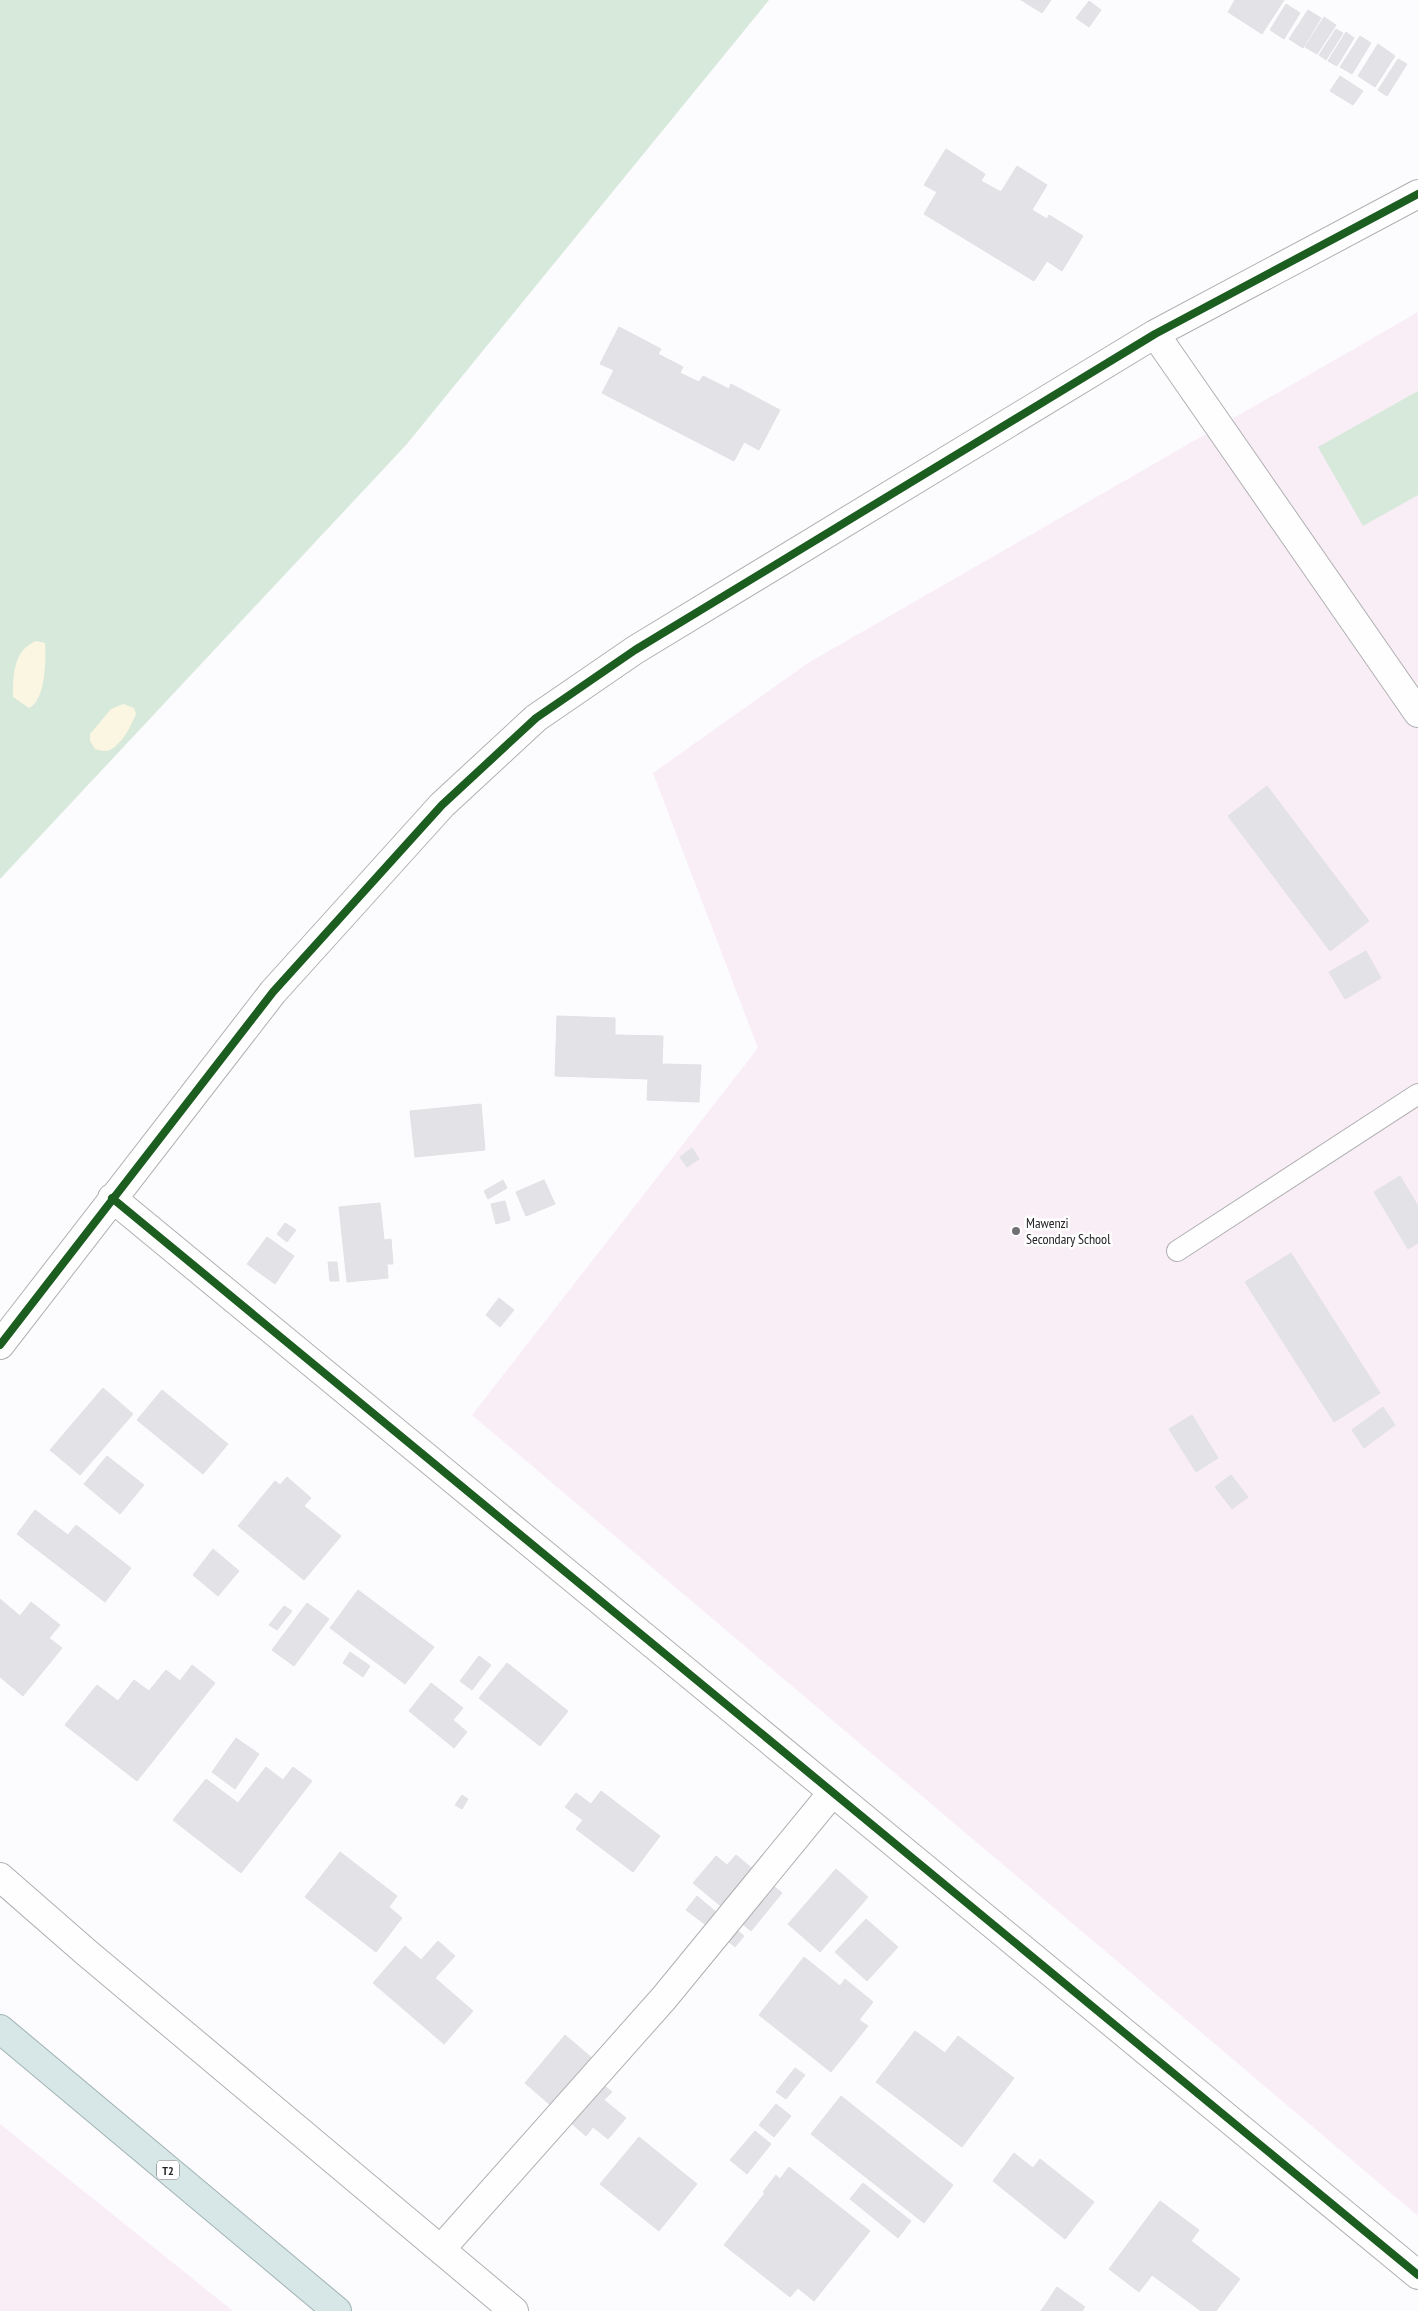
<svg xmlns="http://www.w3.org/2000/svg" width="1418" height="2311" viewBox="0 0 1418 2311" font-family="'PT Sans Narrow',sans-serif">
<rect width="100%" height="100%" fill="#fcfbfe"/>
<!-- education -->
<path fill="#f9eef5" d="M 1418,312 L 1418,2216 L 472,1415 L 758,1048 L 653,773 L 808,663 Z
M 0,2124 L 233,2311 L 0,2311 Z"/>
<!-- green -->
<path fill="#d6e9db" d="M 0,0 L 769,0 L 406,445 L 0,879 Z
M 1418,391 L 1418,495 L 1363,526 L 1318,447 Z"/>
<!-- sand -->
<path fill="#fbf6e2" d="M 36,641 L 45,643 C 46,659 46,700 29,708 L 13,697 C 13,676 13,650 36,641 Z
M 123,704 L 134,708 L 136,714 C 131,726 121,747 107,751 C 103,751 98,750 95,749 L 90,741 L 90,734 L 111,709 Z"/>
<!-- building -->
<path fill="#e2e2e7" stroke="#e2e2e4" d="M 1021,0 L 1051,0 L 1042,13 Z
M 1235,0 L 1284,0 L 1262,34 L 1228,12 Z
M 1089,1 L 1101,10 L 1089,27 L 1076,18 Z
M 1286,4 L 1300,13 L 1284,39 L 1270,30 Z
M 1308,10 L 1321,18 L 1303,48 L 1289,39 Z
M 1324,17 L 1336,25 L 1317,54 L 1305,47 Z
M 1336,29 L 1343,33 L 1326,60 L 1319,55 Z
M 1346,32 L 1354,38 L 1337,66 L 1328,61 Z
M 1360,36 L 1371,43 L 1352,74 L 1340,67 Z
M 1378,44 L 1395,56 L 1375,87 L 1358,76 Z
M 1398,59 L 1407,64 L 1387,96 L 1378,90 Z
M 1340,76 L 1363,91 L 1353,105 L 1330,91 Z
M 946,149 L 985,174 L 981,181 L 1001,192 L 1017,166 L 1047,185 L 1032,210 L 1047,219 L 1049,215 L 1083,236 L 1062,271 L 1047,261 L 1034,281 L 924,214 L 937,192 L 924,185 Z
M 619,327 L 661,349 L 658,354 L 683,367 L 680,373 L 699,382 L 703,376 L 729,389 L 731,384 L 780,410 L 759,450 L 744,442 L 734,461 L 602,393 L 614,370 L 600,364 Z
M 1267,786 L 1369,921 L 1330,951 L 1228,816 Z
M 1366,951 L 1381,978 L 1345,999 L 1329,972 Z
M 557,1016 L 615,1018 L 615,1035 L 663,1036 L 662,1064 L 701,1065 L 699,1102 L 647,1100 L 648,1079 L 555,1076 Z
M 481,1104 L 485,1150 L 415,1157 L 410,1111 Z
M 692,1148 L 699,1159 L 687,1167 L 680,1157 Z
M 1400,1176 L 1418,1206 L 1418,1243 L 1408,1249 L 1374,1192 Z
M 503,1180 L 507,1188 L 488,1199 L 484,1191 Z
M 544,1180 L 555,1204 L 526,1216 L 516,1192 Z
M 505,1201 L 510,1220 L 496,1224 L 491,1204 Z
M 380,1203 L 384,1240 L 391,1239 L 393,1264 L 387,1264 L 388,1278 L 347,1282 L 339,1207 Z
M 285,1223 L 296,1230 L 287,1242 L 277,1234 Z
M 267,1237 L 294,1256 L 275,1284 L 247,1264 Z
M 1291,1253 L 1380,1393 L 1334,1422 L 1245,1282 Z
M 328,1262 L 337,1262 L 339,1281 L 330,1281 Z
M 499,1298 L 514,1310 L 500,1327 L 486,1315 Z
M 103,1388 L 133,1414 L 80,1475 L 50,1450 Z
M 162,1390 L 228,1444 L 203,1474 L 137,1420 Z
M 1383,1407 L 1395,1425 L 1364,1448 L 1352,1430 Z
M 1192,1415 L 1218,1458 L 1196,1472 L 1169,1429 Z
M 107,1456 L 144,1485 L 120,1514 L 84,1484 Z
M 1231,1475 L 1248,1497 L 1232,1509 L 1215,1487 Z
M 287,1477 L 311,1498 L 304,1506 L 341,1536 L 304,1580 L 238,1526 L 275,1481 L 280,1485 Z
M 35,1510 L 68,1535 L 76,1525 L 131,1568 L 105,1602 L 17,1534 Z
M 213,1549 L 239,1571 L 218,1596 L 193,1575 Z
M 358,1590 L 434,1647 L 405,1684 L 330,1628 Z
M 0,1599 L 20,1616 L 31,1602 L 60,1625 L 49,1638 L 62,1648 L 23,1696 L 0,1677 Z
M 307,1603 L 329,1619 L 294,1666 L 272,1650 Z
M 284,1606 L 292,1611 L 277,1630 L 269,1625 Z
M 350,1652 L 370,1666 L 363,1677 L 343,1663 Z
M 479,1656 L 491,1665 L 472,1690 L 460,1681 Z
M 507,1663 L 568,1711 L 540,1746 L 479,1698 Z
M 192,1665 L 215,1683 L 137,1781 L 65,1725 L 97,1685 L 118,1701 L 134,1680 L 149,1691 L 166,1670 L 180,1681 Z
M 431,1683 L 463,1708 L 453,1720 L 467,1732 L 454,1748 L 409,1711 Z
M 236,1738 L 259,1754 L 235,1789 L 212,1772 Z
M 266,1767 L 283,1780 L 293,1767 L 312,1781 L 241,1873 L 173,1820 L 206,1779 L 238,1803 Z
M 601,1791 L 660,1836 L 633,1872 L 576,1829 L 583,1820 L 565,1807 L 576,1793 L 591,1804 Z
M 462,1795 L 468,1799 L 462,1809 L 455,1805 Z
M 340,1852 L 397,1896 L 389,1907 L 402,1918 L 376,1952 L 305,1897 Z
M 736,1855 L 782,1893 L 751,1931 L 693,1883 L 716,1856 L 727,1865 Z
M 836,1869 L 868,1897 L 820,1952 L 788,1924 Z
M 697,1896 L 716,1912 L 706,1925 L 686,1910 Z
M 866,1919 L 898,1947 L 867,1981 L 835,1952 Z
M 726,1921 L 744,1936 L 735,1947 L 717,1932 Z
M 438,1941 L 455,1956 L 435,1978 L 473,2011 L 444,2044 L 373,1983 L 405,1946 L 421,1960 Z
M 804,1957 L 840,1986 L 845,1979 L 873,2002 L 859,2020 L 868,2026 L 831,2072 L 759,2015 Z
M 915,2031 L 945,2053 L 958,2036 L 1014,2078 L 962,2147 L 876,2082 Z
M 565,2035 L 605,2069 L 596,2079 L 612,2092 L 604,2100 L 626,2118 L 608,2139 L 593,2127 L 586,2136 L 525,2083 Z
M 795,2068 L 805,2075 L 786,2099 L 776,2092 Z
M 841,2096 L 953,2185 L 924,2223 L 811,2134 Z
M 776,2104 L 791,2116 L 774,2137 L 759,2125 Z
M 755,2131 L 771,2144 L 747,2174 L 730,2160 Z
M 639,2137 L 697,2184 L 659,2231 L 600,2184 Z
M 1014,2153 L 1033,2168 L 1040,2159 L 1094,2202 L 1065,2239 L 993,2181 Z
M 789,2167 L 870,2231 L 814,2301 L 798,2288 L 790,2297 L 724,2245 L 765,2193 L 763,2192 L 776,2175 L 780,2179 Z
M 863,2183 L 911,2221 L 898,2238 L 850,2199 Z
M 1160,2201 L 1199,2230 L 1191,2241 L 1240,2279 L 1216,2311 L 1201,2311 L 1152,2275 L 1139,2292 L 1109,2269 Z
M 1057,2287 L 1085,2307 L 1082,2311 L 1041,2311 Z"/>
<g fill="none" stroke-linecap="round" stroke-linejoin="round">
<!-- service casing -->
<g stroke="#b0b0b2" stroke-width="22">
<path id="service" d="M 1177,1251 L 1418,1094"/>
</g>
<!-- minor casing -->
<g stroke="#b0b0b2" stroke-width="30">
<path id="minor" d="M 1155,334 L 1418,713
M 112,1198 L 1418,2275
M 0,1345 L 273,992 L 442,805 L 536,718 L 635,650 L 1155,334 L 1418,194
M 0,1877 L 87,1953 L 514,2311
M 441,2249 L 664,1998 L 832,1793"/>
</g>
<!-- trunk casing -->
<g stroke="#9fb2b3" stroke-width="30">
<path id="trunk" d="M 0,2029 L 337,2311"/>
</g>
<!-- service -->
<use href="#service" stroke="#fffeff" stroke-width="20"/>
<!-- minor -->
<use href="#minor" stroke="#fffeff" stroke-width="28"/>
<!-- trunk -->
<use href="#trunk" stroke="#d7e6e6" stroke-width="28"/>
<!-- cycleway casing -->
<g stroke="#fff" stroke-width="11">
<path id="cycleway" d="M 112,1198 L 1418,2275
M 0,1345 L 273,992 L 442,805 L 536,718 L 635,650 L 1155,334 L 1418,194"/>
</g>
<!-- cycleway -->
<use href="#cycleway" stroke="#1b5e20" stroke-width="8"/>
</g>
<!-- markers -->
<circle fill="#706f72" stroke="#fff" stroke-width="2" cx="1016" cy="1231" r="5"/>
<g text-anchor="middle" dominant-baseline="central" stroke-width="5" stroke-linejoin="round" paint-order="stroke">
<!-- shield labels -->
<rect fill="#fff" stroke="#666668" stroke-width="1" x="157" y="2160.5" width="22" height="19" rx="4"/>
<g font-size="12" font-weight="bold" fill="#242427">
<text x="168" y="2170">T2</text>
</g>
<!-- poi labels -->
<g font-size="14" fill="#242427" stroke="#fff" text-anchor="start">
<text x="1026" y="1223">Mawenzi<tspan x="1026" dy="16">Secondary School</tspan></text>
</g>
</g>
</svg>
